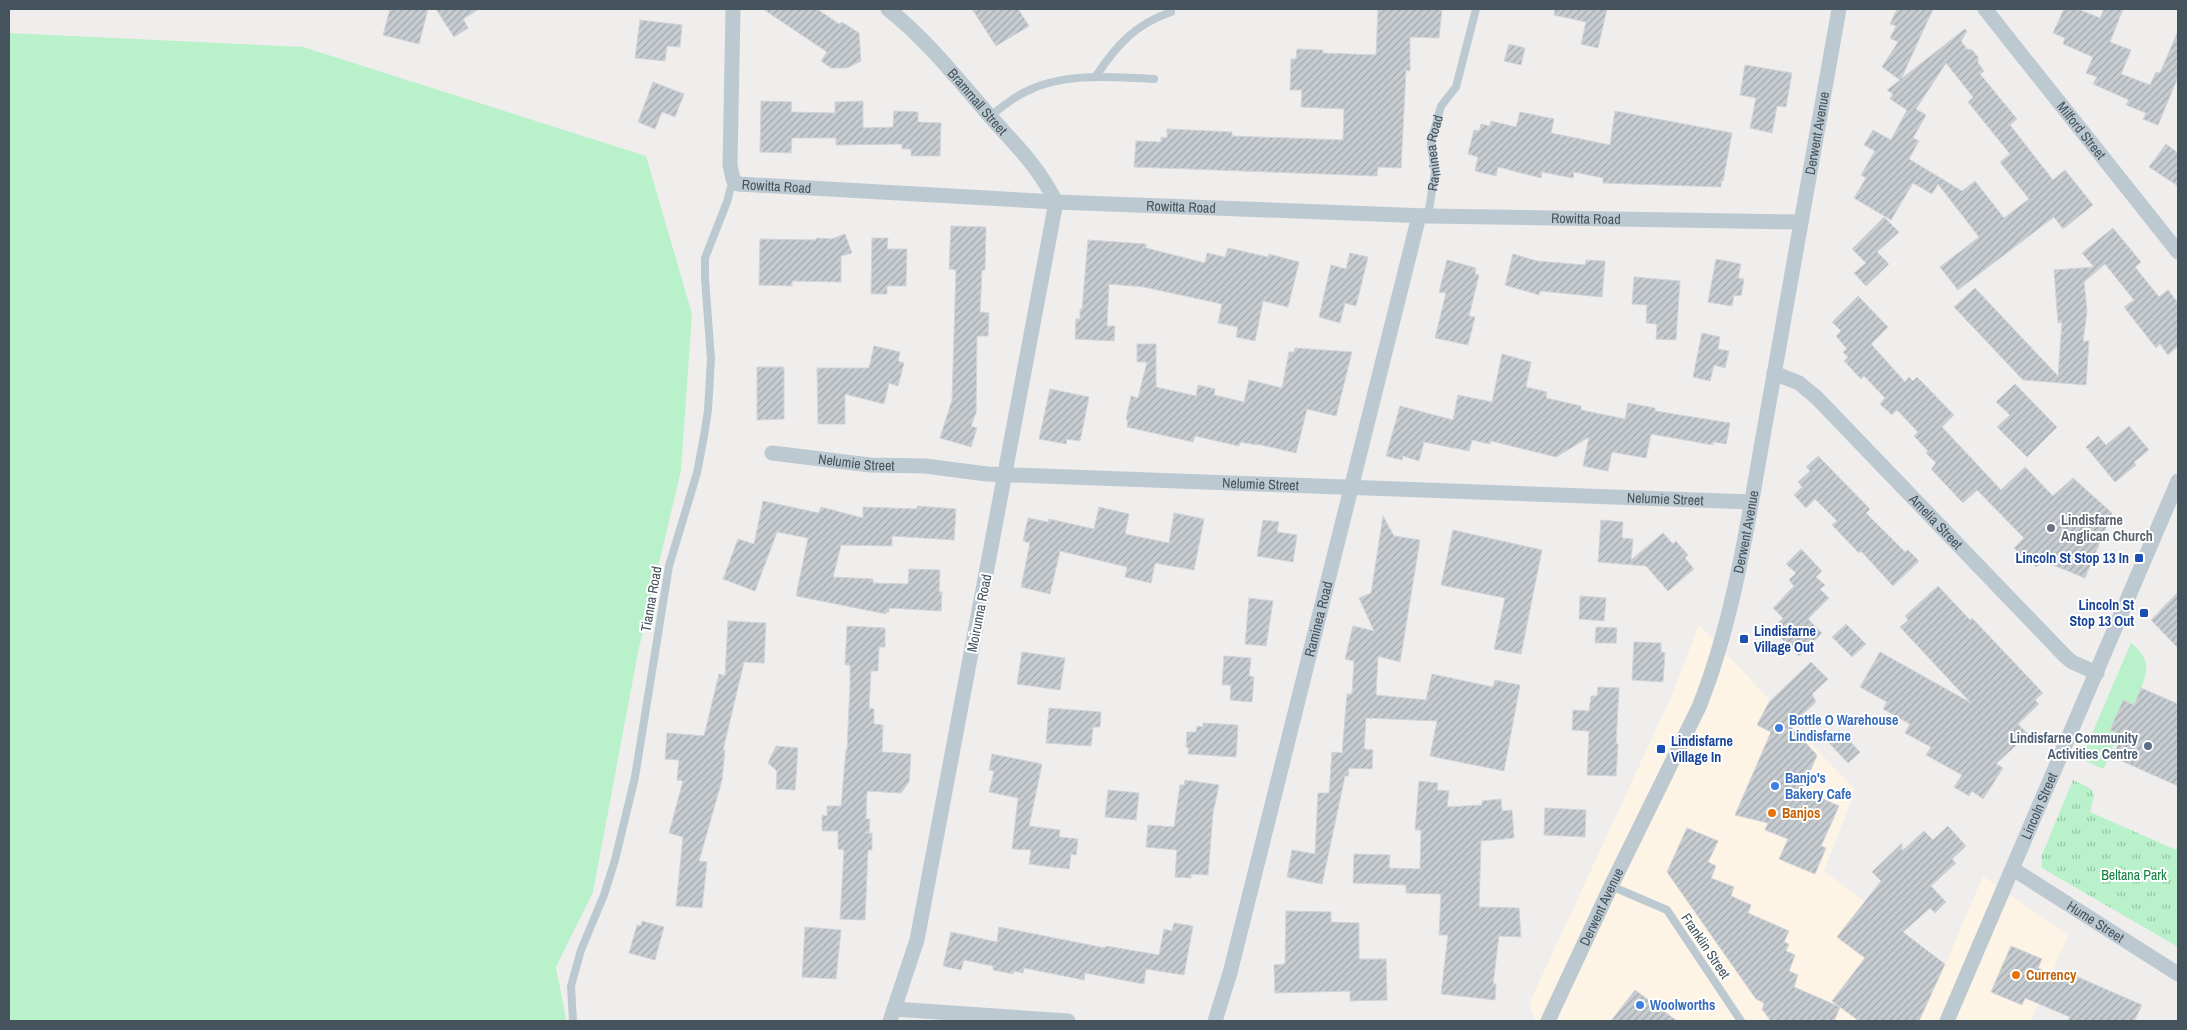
<svg xmlns="http://www.w3.org/2000/svg" width="2187" height="1030" viewBox="0 0 2187 1030" font-family="'Archivo Narrow',sans-serif">
<defs>
<pattern id="park-tufts" width="24" height="20" patternUnits="userSpaceOnUse" patternTransform="scale(1.25)"><rect width="24" height="20" fill="#b8f1ca"/><path d="M3 7l-1-3M5 7V3M7 7l1-3M15 17l-1-3M17 17v-4M19 17l1-3" fill="none" stroke="#97c6a7"/></pattern>
<pattern id="building-hatch" width="6" height="6" patternUnits="userSpaceOnUse" patternTransform="scale(1.25)"><rect width="6" height="6" fill="#c7ccd1"/><path d="M-1 1l2-2M0 6l6-6M5 7l2-2" fill="none" stroke="#a3a8ad"/></pattern>
</defs>
<rect width="100%" height="100%" fill="#f0eded"/>
<!-- commercial -->
<path fill="#fdf4e5" d="M 1699,625 L 1855,790 L 1824,871 L 1946,963 L 1983,876 L 2068,935 L 2031,1021 L 1536,1021 L 1529,1004 L 1672,695 Z"/>
<!-- green -->
<path fill="#b8f1ca" d="M 9,33 L 303,47 L 646,156 L 692,314 L 681,470 L 638,652 L 593,892 L 556,967 L 566,1019 L 563,1021 L 9,1021 Z
M 2131,643 C 2157,663 2144,679 2134,705 L 2123,700 L 2110,729 L 2119,733 L 2104,768 L 2101,768 L 2081,759 Z"/>
<!-- park -->
<path fill="url(#park-tufts)" d="M 2073,780 C 2096,792 2097,787 2090,812 L 2176,850 L 2178,845 L 2178,947 L 2042,868 L 2041,857 Z"/>
<!-- building -->
<path fill="url(#building-hatch)" stroke="#d1d4da" fill-rule="evenodd" d="M 390,9 L 428,9 L 419,44 L 383,35 Z
M 436,9 L 479,9 L 463,19 L 468,28 L 454,37 Z
M 763,9 L 817,9 L 839,24 L 842,22 L 859,33 L 861,61 L 847,68 L 831,68 L 821,61 L 827,52 Z
M 972,9 L 1018,9 L 1029,26 L 996,46 Z
M 1378,9 L 1442,9 L 1439,38 L 1410,37 L 1410,71 L 1406,70 L 1401,168 L 1378,167 L 1377,176 L 1134,167 L 1136,141 L 1161,142 L 1161,137 L 1167,138 L 1167,129 L 1232,132 L 1232,136 L 1343,140 L 1344,109 L 1301,107 L 1302,90 L 1290,90 L 1291,59 L 1296,59 L 1297,49 L 1323,50 L 1323,53 L 1376,55 Z
M 1555,9 L 1607,9 L 1598,48 L 1581,44 L 1586,22 L 1554,15 Z
M 1897,9 L 1933,9 L 1901,79 L 1965,29 L 1967,31 L 1961,41 L 1967,49 L 1972,50 L 1978,57 L 1978,63 L 1984,71 L 1980,74 L 2017,119 L 2010,125 L 2053,180 L 2065,170 L 2093,205 L 2063,229 L 2054,217 L 1958,290 L 1940,267 L 1979,237 L 1938,184 L 1932,194 L 1913,183 L 1891,220 L 1854,198 L 1866,178 L 1861,175 L 1875,151 L 1864,145 L 1873,130 L 1891,140 L 1907,110 L 1890,99 L 1893,94 L 1887,90 L 1900,80 L 1882,67 L 1898,42 L 1890,38 L 1896,26 L 1890,24 ZM 1946,63 L 1973,97 L 1968,102 L 2010,154 L 2000,162 L 2029,199 L 2004,218 L 1975,181 L 1962,191 L 1909,159 L 1919,141 L 1913,138 L 1926,115 L 1916,109 Z
M 2064,9 L 2078,9 L 2100,18 L 2104,9 L 2123,9 L 2110,42 L 2131,50 L 2121,74 L 2150,85 L 2156,72 L 2160,73 L 2178,31 L 2178,77 L 2158,125 L 2143,119 L 2146,113 L 2126,105 L 2129,100 L 2093,84 L 2097,77 L 2086,73 L 2093,57 L 2063,44 L 2065,38 L 2053,33 Z
M 640,20 L 682,25 L 680,47 L 667,46 L 665,61 L 635,58 Z
M 1509,44 L 1525,48 L 1521,65 L 1504,61 Z
M 1745,65 L 1792,73 L 1786,107 L 1777,106 L 1772,133 L 1750,128 L 1756,98 L 1740,95 Z
M 653,82 L 684,94 L 675,117 L 662,112 L 655,129 L 638,122 Z
M 761,101 L 792,102 L 791,112 L 835,113 L 835,102 L 863,101 L 863,128 L 893,127 L 894,111 L 918,112 L 918,122 L 941,123 L 940,156 L 911,156 L 911,149 L 902,149 L 902,144 L 836,145 L 836,138 L 792,138 L 791,153 L 760,152 Z
M 1615,111 L 1732,133 L 1723,181 L 1721,181 L 1721,187 L 1603,183 L 1603,178 L 1574,172 L 1573,178 L 1542,172 L 1541,178 L 1498,167 L 1496,176 L 1475,171 L 1478,157 L 1468,154 L 1474,130 L 1479,131 L 1481,124 L 1490,126 L 1491,121 L 1516,127 L 1520,112 L 1554,119 L 1551,133 L 1610,145 Z
M 2166,144 L 2178,153 L 2178,186 L 2149,167 Z
M 1884,217 L 1899,232 L 1877,252 L 1889,264 L 1866,286 L 1854,273 L 1866,263 L 1852,249 Z
M 951,226 L 986,227 L 985,270 L 982,270 L 980,312 L 989,313 L 988,336 L 977,336 L 976,413 L 971,426 L 977,428 L 971,447 L 940,438 L 952,400 L 956,270 L 949,269 Z
M 2113,228 L 2141,262 L 2135,267 L 2159,297 L 2168,290 L 2178,303 L 2178,346 L 2168,355 L 2160,344 L 2156,348 L 2124,307 L 2134,300 L 2105,264 L 2084,282 L 2087,311 L 2083,341 L 2089,341 L 2086,385 L 2023,380 L 1954,307 L 1975,288 L 2058,376 L 2062,322 L 2058,323 L 2054,270 L 2094,267 L 2082,253 Z
M 845,234 L 852,253 L 841,256 L 841,282 L 792,281 L 792,286 L 759,285 L 760,239 L 816,240 L 816,238 L 832,239 Z
M 872,238 L 888,238 L 887,249 L 907,249 L 906,286 L 887,286 L 887,294 L 871,294 Z
M 1088,240 L 1146,244 L 1146,248 L 1205,263 L 1207,253 L 1225,257 L 1228,248 L 1268,257 L 1269,254 L 1299,262 L 1288,307 L 1263,301 L 1255,341 L 1236,337 L 1238,327 L 1218,323 L 1222,304 L 1144,287 L 1109,284 L 1107,326 L 1115,326 L 1114,341 L 1075,339 L 1076,319 L 1080,319 L 1080,309 L 1082,309 Z
M 1350,253 L 1368,257 L 1356,306 L 1345,303 L 1340,323 L 1319,317 L 1331,265 L 1346,269 Z
M 1513,254 L 1537,261 L 1585,265 L 1586,260 L 1605,261 L 1602,297 L 1540,291 L 1539,295 L 1505,285 Z
M 1716,259 L 1741,264 L 1738,278 L 1744,279 L 1741,296 L 1734,295 L 1732,306 L 1708,302 Z
M 1447,260 L 1476,268 L 1475,274 L 1479,275 L 1469,316 L 1475,317 L 1468,345 L 1435,338 L 1446,293 L 1439,292 Z
M 1634,277 L 1680,281 L 1676,340 L 1656,339 L 1657,324 L 1646,323 L 1647,305 L 1632,304 Z
M 1858,296 L 1888,327 L 1871,344 L 1905,382 L 1909,377 L 1913,381 L 1917,377 L 1954,415 L 1942,427 L 2001,490 L 2025,467 L 2053,496 L 2073,478 L 2112,513 L 2085,578 L 2043,561 L 2036,567 L 2033,563 L 2030,565 L 2014,548 L 2024,538 L 1977,490 L 1963,503 L 1931,469 L 1936,463 L 1926,453 L 1928,451 L 1914,436 L 1918,432 L 1897,410 L 1892,415 L 1880,404 L 1885,398 L 1864,376 L 1861,379 L 1844,361 L 1848,357 L 1843,352 L 1847,349 L 1836,336 L 1841,331 L 1832,322 Z
M 1702,333 L 1720,337 L 1718,349 L 1729,351 L 1725,368 L 1714,365 L 1710,381 L 1693,377 Z
M 1137,344 L 1156,344 L 1156,387 L 1196,396 L 1198,385 L 1215,389 L 1214,395 L 1244,402 L 1249,380 L 1282,388 L 1289,352 L 1294,352 L 1295,348 L 1352,352 L 1336,416 L 1307,409 L 1296,453 L 1257,444 L 1257,445 L 1240,442 L 1239,446 L 1195,436 L 1193,442 L 1127,427 L 1128,421 L 1126,420 L 1131,396 L 1138,398 L 1147,362 L 1137,362 Z
M 874,346 L 900,352 L 898,361 L 904,363 L 898,386 L 889,383 L 884,404 L 845,394 L 845,424 L 818,424 L 817,368 L 869,368 Z
M 1502,354 L 1531,362 L 1526,387 L 1547,392 L 1546,398 L 1581,406 L 1581,410 L 1625,419 L 1628,403 L 1655,408 L 1655,411 L 1730,423 L 1726,444 L 1713,442 L 1713,445 L 1651,434 L 1646,458 L 1612,452 L 1608,471 L 1583,466 L 1589,437 L 1556,457 L 1491,441 L 1490,444 L 1472,440 L 1469,451 L 1424,442 L 1419,461 L 1403,456 L 1402,460 L 1386,456 L 1400,406 L 1453,420 L 1458,395 L 1492,402 Z
M 757,367 L 784,367 L 784,419 L 757,420 Z
M 2015,384 L 2057,427 L 2027,457 L 1997,427 L 2010,415 L 1996,402 Z
M 1050,389 L 1089,397 L 1080,441 L 1067,439 L 1066,444 L 1039,439 Z
M 2129,426 L 2149,450 L 2134,462 L 2136,465 L 2115,482 L 2086,447 L 2098,436 L 2106,445 Z
M 1818,456 L 1870,509 L 1866,513 L 1905,552 L 1908,550 L 1919,561 L 1893,586 L 1861,551 L 1859,553 L 1832,525 L 1837,521 L 1815,499 L 1806,508 L 1794,495 L 1802,487 L 1798,482 L 1810,471 L 1806,467 Z
M 763,501 L 819,513 L 821,507 L 863,518 L 863,507 L 917,509 L 917,506 L 956,509 L 954,540 L 892,536 L 892,546 L 841,545 L 833,577 L 873,579 L 873,583 L 908,584 L 909,569 L 940,570 L 939,592 L 942,592 L 941,611 L 889,608 L 889,612 L 886,612 L 886,614 L 796,596 L 808,538 L 777,532 L 755,591 L 723,579 L 738,539 L 754,544 Z
M 1099,507 L 1129,514 L 1125,534 L 1169,543 L 1174,513 L 1204,519 L 1194,570 L 1155,563 L 1151,583 L 1125,577 L 1127,567 L 1060,551 L 1050,594 L 1021,587 L 1030,543 L 1023,541 L 1028,518 L 1048,522 L 1049,519 L 1094,529 Z
M 1383,516 L 1394,536 L 1420,540 L 1400,662 L 1378,656 L 1376,695 L 1426,700 L 1432,674 L 1493,687 L 1495,680 L 1520,685 L 1504,771 L 1430,756 L 1437,721 L 1366,718 L 1364,749 L 1373,750 L 1372,769 L 1349,768 L 1348,776 L 1345,776 L 1322,884 L 1287,877 L 1292,850 L 1315,854 L 1318,793 L 1329,793 L 1332,752 L 1342,753 L 1347,694 L 1352,694 L 1354,661 L 1345,659 L 1353,626 L 1374,631 L 1359,598 L 1371,593 Z
M 1263,520 L 1279,522 L 1277,532 L 1297,535 L 1293,562 L 1257,556 Z
M 1601,520 L 1623,522 L 1622,538 L 1633,539 L 1631,560 L 1663,533 L 1673,544 L 1676,541 L 1688,555 L 1685,558 L 1694,569 L 1668,591 L 1646,566 L 1598,562 Z
M 1453,530 L 1542,550 L 1521,654 L 1494,649 L 1505,598 L 1441,585 Z
M 1801,549 L 1822,571 L 1816,577 L 1825,585 L 1820,589 L 1829,598 L 1808,619 L 1822,633 L 1799,656 L 1777,634 L 1782,628 L 1778,623 L 1783,618 L 1773,608 L 1794,586 L 1789,580 L 1796,573 L 1786,564 Z
M 1938,586 L 1970,620 L 1972,618 L 2043,693 L 2035,700 L 2039,704 L 2018,724 L 2028,734 L 1996,764 L 2003,768 L 1983,799 L 1972,791 L 1969,796 L 1954,787 L 1962,775 L 1926,755 L 1931,747 L 1905,733 L 1910,724 L 1883,709 L 1887,702 L 1860,687 L 1880,652 L 1971,703 L 1900,627 L 1908,620 L 1905,616 Z
M 2178,592 L 2178,648 L 2151,620 Z
M 1580,596 L 1606,598 L 1604,621 L 1579,619 Z
M 1249,598 L 1273,601 L 1266,646 L 1245,644 Z
M 728,621 L 766,623 L 764,663 L 744,662 L 723,750 L 725,750 L 722,780 L 699,861 L 707,862 L 702,908 L 676,906 L 683,837 L 669,833 L 683,781 L 677,780 L 679,760 L 665,759 L 667,733 L 704,736 L 719,674 L 725,676 Z
M 1846,624 L 1866,644 L 1852,657 L 1832,637 Z
M 847,626 L 885,628 L 885,647 L 879,647 L 878,671 L 871,671 L 869,708 L 874,709 L 874,724 L 883,725 L 882,752 L 911,754 L 909,782 L 901,793 L 867,791 L 866,819 L 870,819 L 869,832 L 865,833 L 872,833 L 872,850 L 868,850 L 865,920 L 840,919 L 844,850 L 838,849 L 838,831 L 822,831 L 822,815 L 827,816 L 827,806 L 841,806 L 846,750 L 847,750 L 850,685 L 850,665 L 845,665 Z
M 1596,627 L 1617,628 L 1616,643 L 1595,643 Z
M 1634,642 L 1661,643 L 1661,652 L 1665,653 L 1663,682 L 1632,680 Z
M 1022,652 L 1065,658 L 1060,690 L 1017,684 Z
M 1224,656 L 1251,658 L 1249,676 L 1254,677 L 1252,702 L 1230,700 L 1231,685 L 1222,685 Z
M 1811,662 L 1828,679 L 1812,694 L 1816,702 L 1790,726 L 1817,755 L 1802,790 L 1839,806 L 1821,846 L 1826,848 L 1815,874 L 1779,859 L 1788,839 L 1765,830 L 1768,823 L 1735,815 L 1771,732 L 1757,725 L 1769,702 Z
M 1598,687 L 1619,688 L 1616,743 L 1618,744 L 1616,776 L 1587,775 L 1589,731 L 1572,730 L 1573,710 L 1589,711 L 1591,696 L 1597,696 Z
M 2141,688 L 2178,704 L 2178,786 L 2113,757 L 2122,735 L 2110,730 L 2123,700 L 2134,705 Z
M 1049,708 L 1101,712 L 1100,727 L 1093,727 L 1091,746 L 1046,743 Z
M 1203,723 L 1238,725 L 1236,757 L 1188,754 L 1189,748 L 1186,747 L 1187,732 L 1196,732 L 1197,726 L 1203,727 Z
M 1839,730 L 1860,752 L 1848,763 L 1828,742 Z
M 776,746 L 798,748 L 795,790 L 776,789 L 777,771 L 768,763 Z
M 992,754 L 1042,764 L 1029,826 L 1060,830 L 1059,837 L 1078,839 L 1076,855 L 1071,854 L 1069,869 L 1029,864 L 1031,850 L 1012,849 L 1018,798 L 989,792 L 994,771 L 989,770 Z
M 1185,780 L 1219,785 L 1213,813 L 1208,875 L 1191,874 L 1191,878 L 1175,877 L 1177,850 L 1146,847 L 1148,825 L 1174,827 L 1180,785 L 1184,785 Z
M 1419,781 L 1438,783 L 1437,790 L 1449,791 L 1447,807 L 1482,805 L 1482,801 L 1501,799 L 1502,811 L 1512,810 L 1514,838 L 1481,841 L 1479,907 L 1519,908 L 1521,937 L 1499,936 L 1493,984 L 1496,984 L 1495,1000 L 1441,994 L 1448,935 L 1439,935 L 1441,894 L 1406,893 L 1406,885 L 1353,883 L 1354,854 L 1390,855 L 1389,868 L 1420,869 L 1421,830 L 1415,830 Z
M 1108,790 L 1139,793 L 1136,820 L 1105,817 Z
M 1545,808 L 1586,810 L 1585,837 L 1544,835 Z
M 1948,826 L 1966,846 L 1952,859 L 1956,863 L 1931,886 L 1946,902 L 1935,913 L 1930,908 L 1903,932 L 1945,964 L 1919,1021 L 1859,1021 L 1832,1001 L 1865,958 L 1837,937 L 1881,881 L 1872,872 L 1902,843 L 1902,851 L 1924,831 L 1933,840 Z
M 1687,828 L 1718,841 L 1708,862 L 1716,866 L 1711,878 L 1734,887 L 1731,896 L 1751,905 L 1748,913 L 1789,931 L 1784,942 L 1789,944 L 1786,951 L 1795,955 L 1789,971 L 1798,975 L 1794,987 L 1840,1007 L 1834,1021 L 1771,1021 L 1762,1009 L 1764,1003 L 1756,999 L 1667,872 Z
M 1286,911 L 1331,912 L 1331,922 L 1359,923 L 1359,959 L 1386,959 L 1387,1000 L 1350,1001 L 1350,991 L 1275,993 L 1274,965 L 1285,964 Z
M 642,921 L 664,927 L 655,960 L 629,953 L 637,925 L 641,926 Z
M 1174,923 L 1193,926 L 1184,975 L 1146,969 L 1144,984 L 1085,973 L 1084,980 L 1024,968 L 1023,973 L 1014,971 L 1013,974 L 993,970 L 993,966 L 964,960 L 961,970 L 943,966 L 951,932 L 997,942 L 999,927 L 1105,948 L 1106,946 L 1159,955 L 1164,929 L 1172,931 Z
M 805,927 L 841,930 L 836,979 L 802,977 Z
M 2011,946 L 2042,959 L 2038,968 L 2070,982 L 2073,975 L 2142,1005 L 2134,1021 L 2068,1021 L 2070,1017 L 2025,998 L 2022,1005 L 1991,992 Z
M 1635,990 L 1677,1021 L 1611,1021 Z"/>
<g fill="none" stroke-linecap="round" stroke-linejoin="round">
<!-- service -->
<g stroke="#bdc9d1" stroke-width="8">
<path d="M 1096,76 C 1116,46 1135,24 1171,12"/>
<path d="M 990,116 C 1001,108 1012,98 1025,92 C 1063,72 1112,77 1154,79"/>
<path id="s1" d="M 1428,216 L 1435,172 L 1431,146 L 1432,138 L 1441,106 L 1456,87 L 1476,9"/>
<path d="M 1611,886 L 1667,910 L 1741,1021"/>
<path d="M 573,1021 L 571,986 L 581,950 L 604,895 L 615,860 L 635,777 L 669,566 L 697,473 L 704,436 L 708,410 L 711,359 L 705,278 L 705,258 L 727,202 L 733,179"/>
</g>
<!-- minor -->
<g stroke="#bdc9d1" stroke-width="15">
<path id="s2" d="M 733,9 L 730,165 L 733,179 L 738,184 L 1056,202 L 1428,216 L 1801,222"/>
<path id="s3" d="M 888,9 C 926,39 957,78 988,114 C 1016,146 1036,163 1056,202 L 917,940 L 890,1021"/>
<path id="s4" d="M 1985,9 L 2178,252"/>
<path id="s5" d="M 1774,373 L 1799,383 L 1817,398 L 2066,657 L 2072,662 L 2097,673"/>
<path id="s6" d="M 772,453 L 870,465 L 925,466 L 987,474 L 1751,502"/>
<path id="s7" d="M 2013,869 L 2178,974"/>
<path d="M 894,1009 L 1068,1021"/>
<path id="s8" d="M 1215,1021 L 1230,973 L 1419,216"/>
<path id="s9" d="M 1548,1021 L 1611,886 L 1699,707 C 1736,614 1749,513 1767,414 C 1791,279 1815,144 1839,9"/>
<path id="s10" d="M 1947,1021 L 2178,481"/>
</g>
</g>
<!-- markers -->
<circle fill="#6b7280" stroke="#fff" stroke-width="2" cx="2051" cy="528" r="5"/>
<g fill="#1a4fb4" stroke="#fff" stroke-width="2">
<rect x="2134" y="553" width="10" height="10" rx="2.5"/>
<rect x="2139" y="608" width="10" height="10" rx="2.5"/>
<rect x="1739" y="634" width="10" height="10" rx="2.5"/>
<rect x="1656" y="744" width="10" height="10" rx="2.5"/>
</g>
<g fill="#3f7fe0" stroke="#fff" stroke-width="2">
<circle cx="1779" cy="728" r="5"/>
<circle cx="1775" cy="786" r="5"/>
<circle cx="1640" cy="1005" r="5"/>
</g>
<circle fill="#5c6f8a" stroke="#fff" stroke-width="2" cx="2148" cy="746" r="5"/>
<g fill="#e8710a" stroke="#fff" stroke-width="2">
<circle cx="1772" cy="813" r="5"/>
<circle cx="2016" cy="975" r="5"/>
</g>
<g text-anchor="middle" dominant-baseline="central" stroke-width="4" stroke-linejoin="round" paint-order="stroke">
<!-- street labels -->
<g font-size="14" fill="#45535c" stroke="#fff">
<text stroke="none"><textPath href="#s3" startOffset="129">Brammall Street</textPath></text>
<text stroke="none"><textPath href="#s4" startOffset="155">Milford Street</textPath></text>
<text stroke="none"><textPath href="#s9" startOffset="935">Derwent Avenue</textPath></text>
<text stroke="none"><textPath href="#s1" startOffset="64">Raminea Road</textPath></text>
<text stroke="none"><textPath href="#s2" startOffset="216">Rowitta Road</textPath></text>
<text stroke="none"><textPath href="#s2" startOffset="621">Rowitta Road</textPath></text>
<text stroke="none"><textPath href="#s2" startOffset="1026">Rowitta Road</textPath></text>
<text stroke="none"><textPath href="#s6" startOffset="85">Nelumie Street</textPath></text>
<text stroke="none"><textPath href="#s6" startOffset="490">Nelumie Street</textPath></text>
<text stroke="none"><textPath href="#s6" startOffset="895">Nelumie Street</textPath></text>
<text stroke="none"><textPath href="#s5" startOffset="222">Amelia Street</textPath></text>
<text stroke="none"><textPath href="#s9" startOffset="530">Derwent Avenue</textPath></text>
<text transform="translate(651 599) rotate(-80)">Tianna Road</text>
<text transform="translate(979 613) rotate(-79)">Moirunna Road</text>
<text stroke="none"><textPath href="#s8" startOffset="415">Raminea Road</textPath></text>
<text stroke="none"><textPath href="#s10" startOffset="234">Lincoln Street</textPath></text>
<text stroke="none"><textPath href="#s9" startOffset="126">Derwent Avenue</textPath></text>
<text stroke="none"><textPath href="#s7" startOffset="98">Hume Street</textPath></text>
<text transform="translate(1706 946) rotate(56)">Franklin Street</text>
</g>
<!-- worship labels -->
<g font-size="14" font-weight="bold" fill="#5b616d" stroke="#fff" text-anchor="start">
<text x="2061" y="520">Lindisfarne<tspan x="2061" dy="16">Anglican Church</tspan></text>
</g>
<!-- transit labels -->
<g font-size="14" font-weight="bold" fill="#164399" stroke="#fff" text-anchor="end">
<text x="2129" y="558">Lincoln St Stop 13 In</text>
<text x="2134" y="605">Lincoln St<tspan x="2134" dy="16">Stop 13 Out</tspan></text>
<text x="1754" y="631" text-anchor="start">Lindisfarne<tspan x="1754" dy="16">Village Out</tspan></text>
<text x="1671" y="741" text-anchor="start">Lindisfarne<tspan x="1671" dy="16">Village In</tspan></text>
</g>
<!-- shop labels -->
<g font-size="14" font-weight="bold" fill="#366cbe" stroke="#fff" text-anchor="start">
<text x="1789" y="720">Bottle O Warehouse<tspan x="1789" dy="16">Lindisfarne</tspan></text>
<text x="1785" y="778">Banjo's<tspan x="1785" dy="16">Bakery Cafe</tspan></text>
<text x="1650" y="1005">Woolworths</text>
</g>
<!-- service labels -->
<g font-size="14" font-weight="bold" fill="#4e5e75" stroke="#fff" text-anchor="end">
<text x="2138" y="738">Lindisfarne Community<tspan x="2138" dy="16">Activities Centre</tspan></text>
</g>
<!-- food labels -->
<g font-size="14" font-weight="bold" fill="#c56008" stroke="#fff" text-anchor="start">
<text x="1782" y="813">Banjos</text>
<text x="2026" y="975">Currency</text>
</g>
<!-- park labels -->
<g font-size="14" fill="#128141" stroke="#fff">
<text x="2134" y="875">Beltana Park</text>
</g>
</g>
<!-- border -->
<rect width="2187" height="1030" fill="none" stroke="#45535c" stroke-width="20"/>
</svg>
